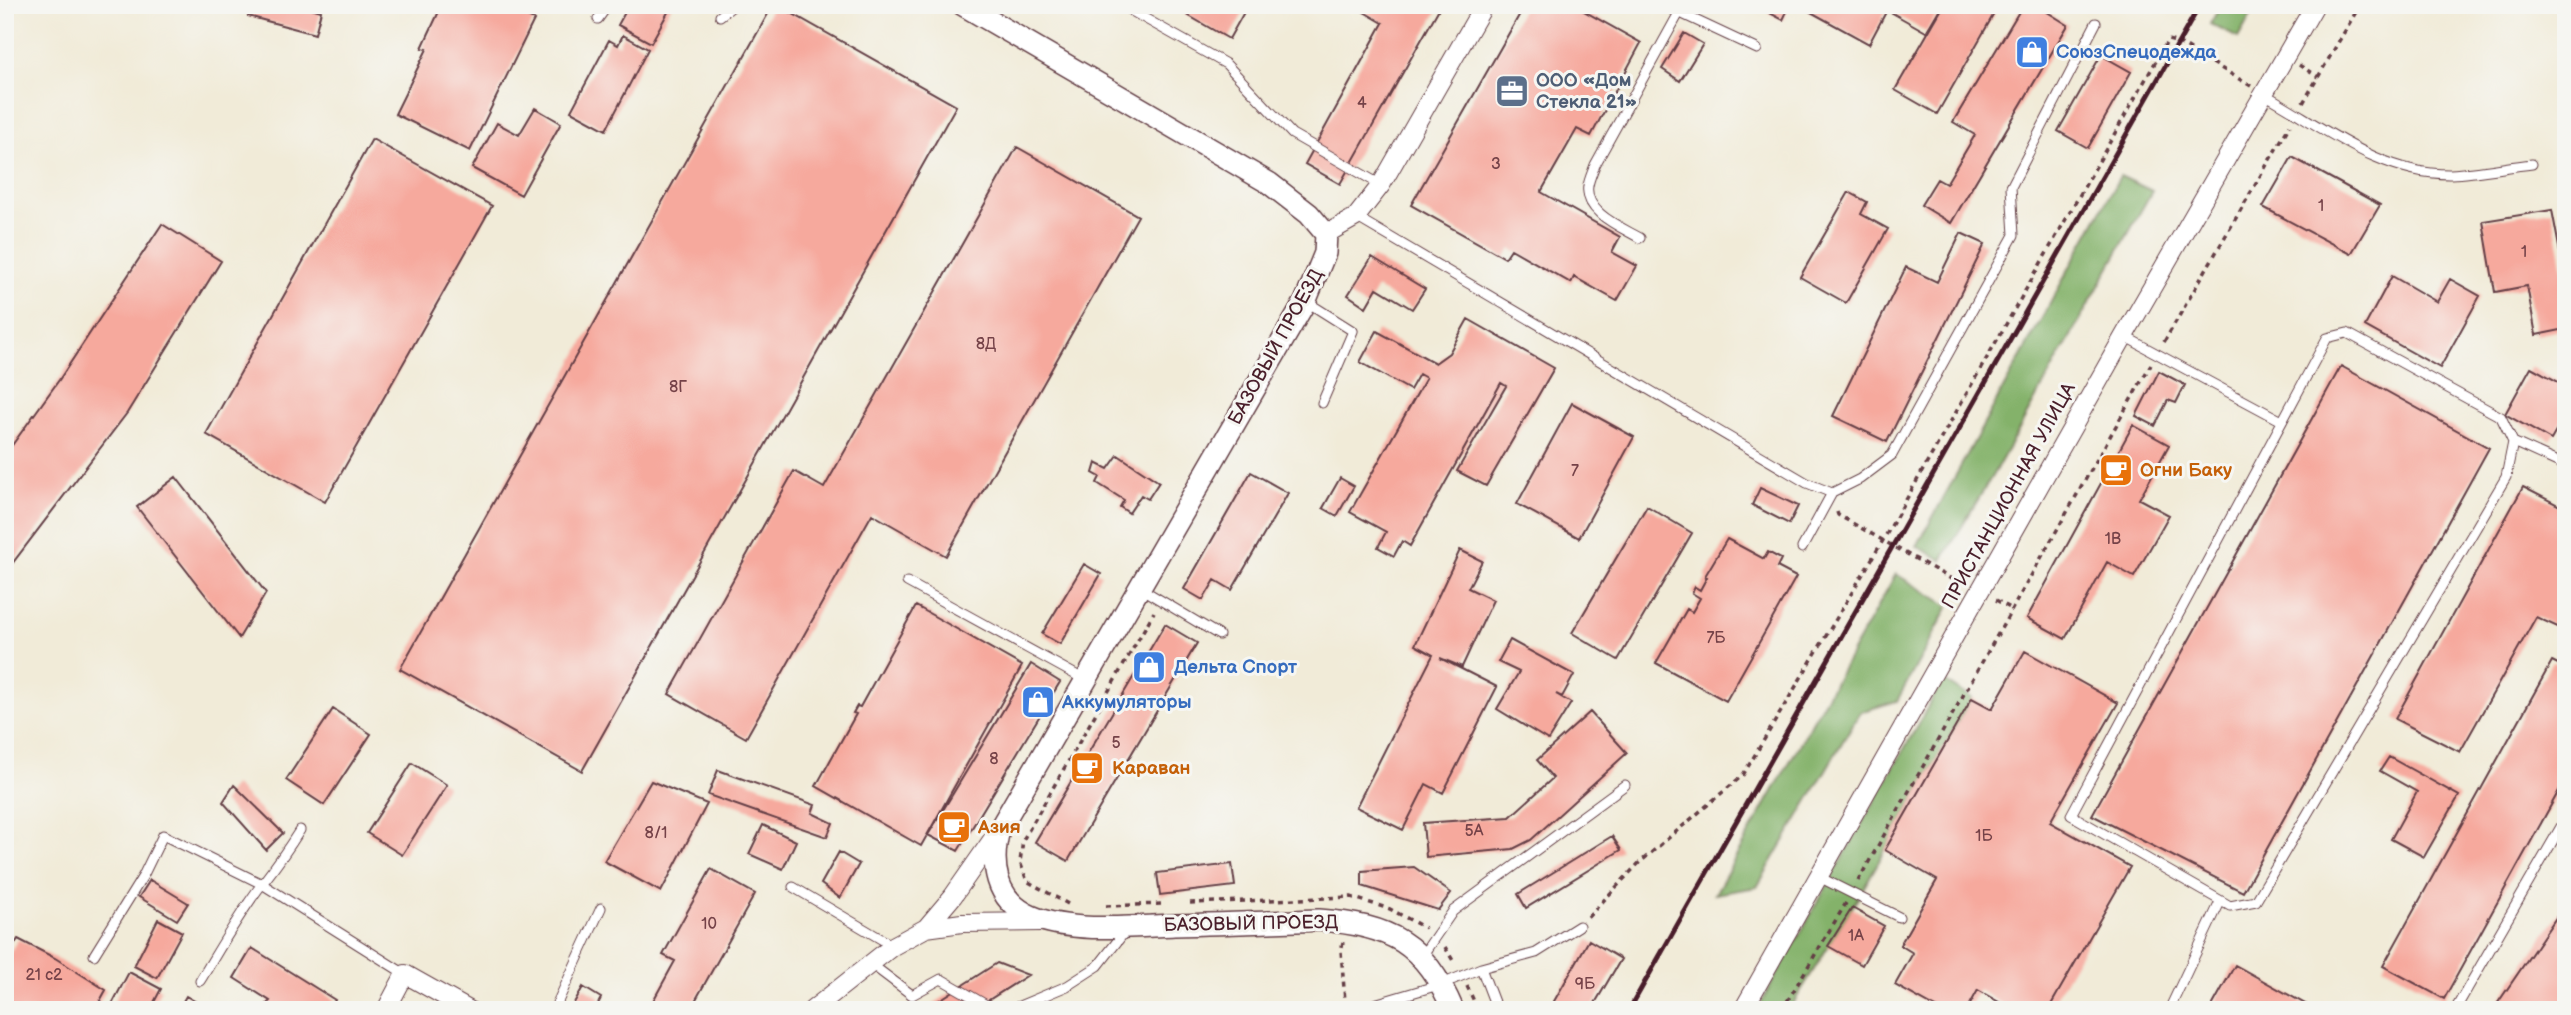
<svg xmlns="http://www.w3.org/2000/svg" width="2571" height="1015" viewBox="0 0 2571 1015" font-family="'Balsamiq Sans',sans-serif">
<rect width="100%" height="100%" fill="#f6f6f2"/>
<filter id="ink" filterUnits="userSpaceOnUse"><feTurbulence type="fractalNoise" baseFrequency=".0143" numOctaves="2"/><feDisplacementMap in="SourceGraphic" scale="14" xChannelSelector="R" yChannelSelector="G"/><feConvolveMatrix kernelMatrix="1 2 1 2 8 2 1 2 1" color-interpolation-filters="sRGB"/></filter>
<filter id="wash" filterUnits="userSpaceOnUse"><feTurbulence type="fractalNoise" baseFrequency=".00686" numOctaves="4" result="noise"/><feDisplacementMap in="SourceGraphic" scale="28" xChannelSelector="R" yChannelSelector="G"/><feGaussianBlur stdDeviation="1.57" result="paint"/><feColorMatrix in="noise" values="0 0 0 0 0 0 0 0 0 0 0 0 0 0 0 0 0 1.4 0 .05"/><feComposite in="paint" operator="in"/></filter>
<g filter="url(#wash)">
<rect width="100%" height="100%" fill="#f1ebd8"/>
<!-- forest -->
<path fill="#84b26a" stroke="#67684a" stroke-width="2" d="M 2221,5 L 2257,5 L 2238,38 L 2210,24 Z
M 2120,176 L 2152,191 L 2001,461 L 1942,560 L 1917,546 Z
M 1896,574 L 1949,606 L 1897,701 L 1860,712 L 1757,887 L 1715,894 Z
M 1943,680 L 1972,698 L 1852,908 L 1789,1010 L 1757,1010 Z"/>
<g id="blocks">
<!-- building -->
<path fill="#f6a99d" d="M 251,5 L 302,5 L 321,11 L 315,34 L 248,16 Z
M 442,5 L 502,5 L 534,20 L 470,151 L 395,114 L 427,49 L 422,48 Z
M 629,5 L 672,5 L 651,43 L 618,25 Z
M 773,5 L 777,5 L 956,106 L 582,771 L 400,669 Z
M 1170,5 L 1248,5 L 1229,39 Z
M 1352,5 L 1441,5 L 1340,184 L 1305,164 L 1383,23 Z
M 1525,5 L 1573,5 L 1641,43 L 1591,136 L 1577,129 L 1541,192 L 1620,237 L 1612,252 L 1637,266 L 1617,301 L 1574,277 L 1571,283 L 1511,249 L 1505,258 L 1411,205 Z
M 1766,5 L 1790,5 L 1783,20 L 1764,10 Z
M 1812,5 L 1879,5 L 1887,10 L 1869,44 L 1809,11 Z
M 1890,5 L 1942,5 L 1926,32 L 1887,10 Z
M 1944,5 L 1999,5 L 1937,114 L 1895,90 Z
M 2023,5 L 2036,5 L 2068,25 L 1951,223 L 1921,205 L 1937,179 L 1946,184 L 1975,135 L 1953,122 Z
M 1684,33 L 1703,44 L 1680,81 L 1662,69 Z
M 623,35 L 648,49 L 606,130 L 571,111 L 609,40 L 618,45 Z
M 2101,55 L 2131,72 L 2088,148 L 2058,131 Z
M 535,108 L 561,123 L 521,195 L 472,168 L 497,123 L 519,135 Z
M 372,139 L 492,206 L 325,502 L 206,434 Z
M 1017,147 L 1138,216 L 946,556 L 872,514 L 746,738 L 669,694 L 794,471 L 824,488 Z
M 2292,157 L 2380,205 L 2351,254 L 2263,207 Z
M 1849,192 L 1867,202 L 1861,214 L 1888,229 L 1846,303 L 1800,277 Z
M 2552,210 L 2566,284 L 2566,329 L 2536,335 L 2527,286 L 2495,292 L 2483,221 Z
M 162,224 L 221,261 L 127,413 L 5,573 L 5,455 L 59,380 Z
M 1961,233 L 1985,244 L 1887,442 L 1833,416 L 1906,267 L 1937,282 Z
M 1372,257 L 1425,289 L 1412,309 L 1377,288 L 1366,307 L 1348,295 Z
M 2392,276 L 2437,302 L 2450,279 L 2480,296 L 2440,368 L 2365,326 Z
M 1468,319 L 1554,368 L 1486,486 L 1457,471 L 1506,386 L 1501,383 L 1410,546 L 1402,541 L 1394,556 L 1378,547 L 1386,532 L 1350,512 L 1426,378 L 1419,374 L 1410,390 L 1360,362 L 1377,331 L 1435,363 L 1449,353 Z
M 2341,366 L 2489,448 L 2243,892 L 2092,815 Z
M 2531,367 L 2566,386 L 2566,414 L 2551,440 L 2505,414 Z
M 2159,371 L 2185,385 L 2176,403 L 2168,400 L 2155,426 L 2136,416 Z
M 1572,403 L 1634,437 L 1579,538 L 1517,504 Z
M 2133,425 L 2169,445 L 2139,499 L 2169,515 L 2134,577 L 2107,562 L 2065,639 L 2027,618 Z
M 1118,455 L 1159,482 L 1148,499 L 1141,495 L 1129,513 L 1120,507 L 1124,500 L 1097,483 L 1100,477 L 1093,473 L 1096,463 L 1108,469 Z
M 1251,472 L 1288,493 L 1232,590 L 1215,580 L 1203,600 L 1184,589 Z
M 176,477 L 266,593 L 239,638 L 137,507 Z
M 1340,478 L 1354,486 L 1337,516 L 1323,508 Z
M 2523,487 L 2566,509 L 2566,621 L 2562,629 L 2536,617 L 2460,752 L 2395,719 Z
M 1760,488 L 1798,506 L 1789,524 L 1752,505 Z
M 1647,506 L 1692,533 L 1618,660 L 1572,633 Z
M 1727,539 L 1764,559 L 1768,552 L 1781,559 L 1777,567 L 1796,577 L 1726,701 L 1656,663 L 1687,609 L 1692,612 L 1700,598 L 1692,593 L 1695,587 L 1700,590 L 1707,577 L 1705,576 Z
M 1460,550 L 1482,561 L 1468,588 L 1493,600 L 1462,667 L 1440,658 L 1497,687 L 1443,793 L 1426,784 L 1403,830 L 1356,807 L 1433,655 L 1415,645 Z
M 1084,564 L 1101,574 L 1060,644 L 1042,634 Z
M 916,606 L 1022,666 L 921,846 L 816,786 L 856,714 L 853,713 L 857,706 L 860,707 Z
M 1165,624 L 1197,643 L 1068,861 L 1035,842 Z
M 1510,640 L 1574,675 L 1562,697 L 1556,694 L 1571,703 L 1548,740 L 1497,709 L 1519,672 L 1498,662 Z
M 2025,651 L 2118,703 L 2050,822 L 2130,867 L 2048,1010 L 2013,1010 L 1978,990 L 1967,1010 L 1940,1010 L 1895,985 L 1913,953 L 1900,945 L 1937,880 L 1885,850 L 1972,698 L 1992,709 Z
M 2552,661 L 2566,668 L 2566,778 L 2444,999 L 2383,966 Z
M 1031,664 L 1060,682 L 958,851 L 928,835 Z
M 333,709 L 371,734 L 324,805 L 286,780 Z
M 1590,712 L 1627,753 L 1531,840 L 1513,849 L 1426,857 L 1423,823 L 1510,817 L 1553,778 L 1537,760 Z
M 2389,757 L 2459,796 L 2424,857 L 2391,839 L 2417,792 L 2380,771 Z
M 412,763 L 447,785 L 402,855 L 367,833 Z
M 718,770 L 815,805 L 812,813 L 833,823 L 827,837 L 708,795 Z
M 651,781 L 707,804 L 661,892 L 604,861 Z
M 234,785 L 283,833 L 266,850 L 223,802 Z
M 763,825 L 796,841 L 783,869 L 749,854 Z
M 1612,836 L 1621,850 L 1526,908 L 1518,894 Z
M 839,852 L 859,864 L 840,898 L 821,884 Z
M 1232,864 L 1235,886 L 1160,895 L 1157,873 Z
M 1414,867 L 1451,893 L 1438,910 L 1362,886 L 1362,871 Z
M 711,869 L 755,894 L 690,1010 L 648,1010 L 675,961 L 663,955 Z
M 150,880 L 188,903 L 177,920 L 139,897 Z
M 2566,903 L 2566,1010 L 2493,1010 Z
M 1852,908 L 1884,926 L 1862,965 L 1828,946 Z
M 158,919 L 182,932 L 157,978 L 134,966 Z
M 18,939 L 55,958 L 106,990 L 95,1010 L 5,1010 L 5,960 Z
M 1589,940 L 1621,959 L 1591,1010 L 1549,1010 Z
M 252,948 L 335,1000 L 329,1010 L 284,1010 L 280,1007 L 276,1010 L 267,1004 L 270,1001 L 234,978 Z
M 997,963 L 1028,975 L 973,1010 L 924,1010 Z
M 2235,965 L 2316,1010 L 2210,1010 Z
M 129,972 L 161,989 L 150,1010 L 109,1010 Z
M 583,987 L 601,998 L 595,1010 L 570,1010 Z
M 186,996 L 210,1010 L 178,1010 Z"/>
</g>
</g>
<g filter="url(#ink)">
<use href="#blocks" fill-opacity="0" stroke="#633e45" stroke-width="2"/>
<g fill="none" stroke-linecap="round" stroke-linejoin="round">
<!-- service casing -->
<g stroke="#633e45" stroke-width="11">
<path id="service" d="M 1121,5 L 1226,64 L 1292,134 L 1381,185
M 1663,5 L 1757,49
M 720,16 L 734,5
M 598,19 L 608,5
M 2264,94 C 2322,126 2381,175 2451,174 C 2477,173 2505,167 2532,164
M 1356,217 L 1807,483 L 1832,493 L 1860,479 L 1892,455 L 2014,235 L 2011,187 L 2096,23
M 1640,238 C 1621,227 1584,213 1588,186 C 1589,179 1593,171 1595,165 L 1679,13
M 1307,302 L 1353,331 L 1322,403
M 2347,333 L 2501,417 L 2513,442 L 2506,477 L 2256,901 L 2230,906 L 2071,815 L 2327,338 Z
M 2124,336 L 2282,421
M 2513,442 L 2566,466
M 1802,548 L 1832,493
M 907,582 L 1087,681
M 1140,588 L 1219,635
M 1819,877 L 1899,917
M 793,887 L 893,946
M 94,955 L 143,876 L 163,835 L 262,884 L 405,974
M 1422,956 L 1453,911 L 1625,785
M 871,964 L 912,995 L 941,979 L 995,1010
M 1481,968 L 1536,953 L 1579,926
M 200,981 C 220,948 239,914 262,884 C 276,866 288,849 300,830
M 554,1010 L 601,908
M 1010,1010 L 1067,986 L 1098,966 L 1127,929
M 1354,1010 L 1442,984 L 1481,968 L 1497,1010
M 2169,1010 L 2220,902
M 2455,1010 L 2566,818"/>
</g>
<!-- minor casing -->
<g stroke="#633e45" stroke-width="20">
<path id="minor" d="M 1326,234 L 1356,217 L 1381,185 L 1484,5
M 926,928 L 962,923 L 1041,922
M 386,1010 L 405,974 L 469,1010
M 812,1010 L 893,946 L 926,928 L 953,896 L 997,833
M 1743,1010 L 2124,336 L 2315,5"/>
</g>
<!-- tertiary casing -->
<g stroke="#633e45" stroke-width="24">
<path id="tertiary" d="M 963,5 L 1269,183 L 1309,214 L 1326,234 L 1325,253 L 1305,302 L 999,830 C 990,864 995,900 1031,916 C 1070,933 1132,927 1174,925 C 1223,924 1271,922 1319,920 C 1390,925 1425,943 1453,1010"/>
</g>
<!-- path -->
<path stroke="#633e45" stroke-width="3.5" stroke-dasharray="5 5" stroke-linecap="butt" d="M 2299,65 L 2318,77
M 2303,103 L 2360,5
M 2164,342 L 2290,125
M 1837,512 L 1838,515 L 1962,585
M 1996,600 L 2012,609
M 1858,881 L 2151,364
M 1190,903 L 1351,897 L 1390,909 L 1425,928
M 1068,904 L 1027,881 L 1020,862 L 1023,840 L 1154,612
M 1106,906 L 1162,904
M 1588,917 L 1639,863 L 1743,775 L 1882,542 L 2168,40 L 2179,43 L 2251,86
M 1343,942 L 1341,951 L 1345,1001
M 1445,947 L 1455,964
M 1467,986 L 1478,1010
M 1782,1010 L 1846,903"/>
<!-- service -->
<use href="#service" stroke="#fff" stroke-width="9"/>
<!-- minor -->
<use href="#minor" stroke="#fff" stroke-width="18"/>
<!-- tertiary -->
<use href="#tertiary" stroke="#fff" stroke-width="21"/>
<!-- rail -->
<path stroke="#4a1f2b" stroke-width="5" d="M 1629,1010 L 2200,5"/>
</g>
</g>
<!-- icons -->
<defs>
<g id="shop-square" transform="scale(1.75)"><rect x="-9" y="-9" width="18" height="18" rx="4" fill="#3f7fe0" stroke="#f6f6f2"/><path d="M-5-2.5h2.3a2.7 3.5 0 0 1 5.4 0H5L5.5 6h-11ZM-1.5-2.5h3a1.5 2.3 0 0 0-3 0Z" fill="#fff"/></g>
<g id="office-square" transform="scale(1.75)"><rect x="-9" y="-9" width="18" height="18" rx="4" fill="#5c6f8a" stroke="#f6f6f2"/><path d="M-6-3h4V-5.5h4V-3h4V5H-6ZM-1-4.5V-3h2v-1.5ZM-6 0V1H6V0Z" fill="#fff"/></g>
<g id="cafe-square" transform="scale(1.75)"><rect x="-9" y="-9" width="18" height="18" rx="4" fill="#e8710a" stroke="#f6f6f2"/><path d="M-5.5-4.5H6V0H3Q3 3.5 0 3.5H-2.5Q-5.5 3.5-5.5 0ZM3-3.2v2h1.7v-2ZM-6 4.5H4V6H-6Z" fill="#fff"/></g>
</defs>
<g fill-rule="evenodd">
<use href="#shop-square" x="2032" y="52"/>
<use href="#office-square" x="1512" y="91"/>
<use href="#cafe-square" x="2116" y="470"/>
<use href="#shop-square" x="1149" y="667"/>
<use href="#shop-square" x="1038" y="702"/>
<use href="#cafe-square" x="1087" y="768"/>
<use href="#cafe-square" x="954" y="827"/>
</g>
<g text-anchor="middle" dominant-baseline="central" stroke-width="6" stroke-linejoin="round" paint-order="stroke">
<!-- number labels -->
<g font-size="16" fill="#754248">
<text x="1362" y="103">4</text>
<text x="1496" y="164">3</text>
<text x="2321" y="206">1</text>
<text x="2524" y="252">1</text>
<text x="986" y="344">8Д</text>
<text x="678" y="387">8Г</text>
<text x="1575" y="471">7</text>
<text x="2113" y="539">1В</text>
<text x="1716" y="638">7Б</text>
<text x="1116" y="743">5</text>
<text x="994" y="759">8</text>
<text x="1474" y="831">5А</text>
<text x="656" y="833">8/1</text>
<text x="1984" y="836">1Б</text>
<text x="709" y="924">10</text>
<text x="1856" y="936">1А</text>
<text x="44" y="975">21 с2</text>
<text x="1585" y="984">9Б</text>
</g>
<!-- shop labels -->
<g font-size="19" font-weight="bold" fill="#366cbe" stroke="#f6f6f2" text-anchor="start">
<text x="2056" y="52">СоюзСпецодежда</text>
<text x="1174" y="667">Дельта Спорт</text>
<text x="1062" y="702">Аккумуляторы</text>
</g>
<!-- service labels -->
<g font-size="19" font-weight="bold" fill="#4e5e75" stroke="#f6f6f2" text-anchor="start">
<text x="1536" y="80">ООО «Дом<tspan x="1536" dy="22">Стекла 21»</tspan></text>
</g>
<!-- street labels -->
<g font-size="19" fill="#4a1f2b" stroke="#f6f6f2">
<text transform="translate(1276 347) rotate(-61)">БАЗОВЫЙ ПРОЕЗД</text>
<text transform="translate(2009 496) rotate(-61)">ПРИСТАНЦИОННАЯ УЛИЦА</text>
<text transform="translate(1251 924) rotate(-1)">БАЗОВЫЙ ПРОЕЗД</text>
</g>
<!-- food labels -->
<g font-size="19" font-weight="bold" fill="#c56008" stroke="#f6f6f2" text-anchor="start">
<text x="2140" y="470">Огни Баку</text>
<text x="1112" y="768">Караван</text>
<text x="978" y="827">Азия</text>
</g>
</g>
<!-- margin -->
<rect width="2571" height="1015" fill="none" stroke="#f6f6f2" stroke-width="28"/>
</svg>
